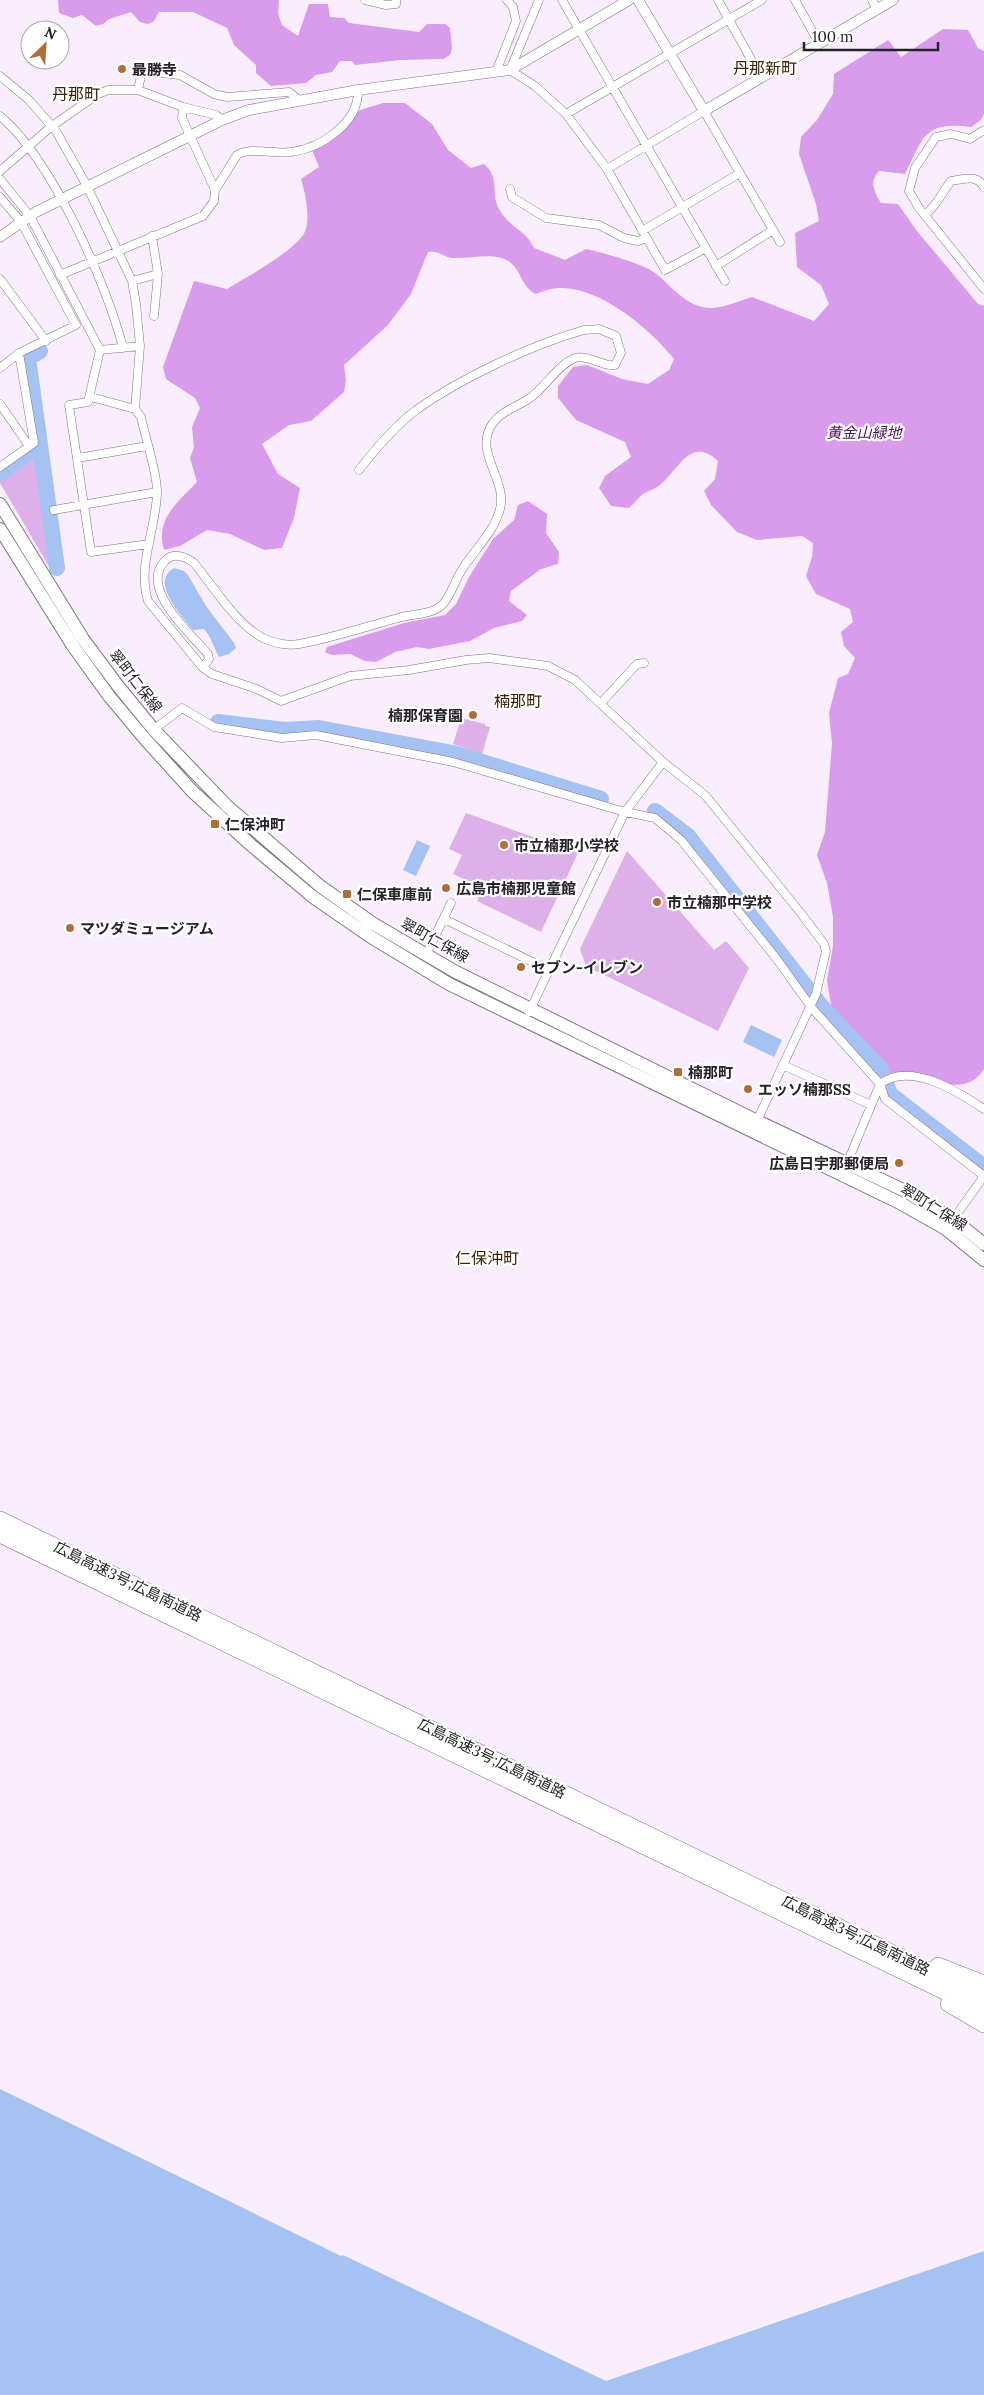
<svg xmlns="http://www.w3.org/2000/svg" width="984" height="2395" viewBox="0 0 984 2395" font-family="Lora,'Noto Sans JP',serif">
<rect width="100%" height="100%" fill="#faeefe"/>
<!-- green -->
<path fill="#ddb0ea" d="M 32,455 L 36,456 L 53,569 L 51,570 L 0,483 L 0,479 Z
M 461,718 L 485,724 L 485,726 L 490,727 L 482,754 L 453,744 Z
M 466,813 L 578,853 L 541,932 L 477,901 L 482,888 L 453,874 L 462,855 L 449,849 Z
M 627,851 L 714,950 L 726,941 L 749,968 L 718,1031 L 586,966 L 580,949 Z"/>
<!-- forest -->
<path fill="#d99cec" d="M 58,0 L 279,0 L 278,13 L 282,25 L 298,36 L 309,4 L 328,4 L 330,17 L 344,18 L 349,23 L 419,32 L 427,24 L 445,24 L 450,28 L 452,48 L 450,55 L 443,59 L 401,60 L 355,65 L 352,61 L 340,61 L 332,72 L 316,75 L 306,83 L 271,86 L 256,73 L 256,65 L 234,45 L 227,28 L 193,12 L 159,12 L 154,21 L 148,24 L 140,22 L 131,12 L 109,19 L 103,24 L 96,26 L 82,15 L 73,18 L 59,13 Z
M 943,29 L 968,30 L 978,48 L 984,51 L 984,114 L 981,120 L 971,127 C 924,121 924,136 905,174 L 879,171 C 869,181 874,192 881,203 L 898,204 L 917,231 L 978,304 L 984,306 L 984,1069 C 965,1099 932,1078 905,1073 C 899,1071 892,1073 885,1074 L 879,1064 L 851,1036 L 832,1010 L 827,981 L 833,946 L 833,917 L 827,883 L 817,855 L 825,832 L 832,743 L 829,713 L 838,678 L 848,674 L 855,658 L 844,646 L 841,632 L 853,622 L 850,609 L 816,594 L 806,576 L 812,557 L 813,543 L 802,536 L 757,540 L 737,532 L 711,505 L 704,491 L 715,479 L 718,461 C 690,435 678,471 660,485 C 655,489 648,491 643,494 C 638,498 634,504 629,508 L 611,506 L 599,488 L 605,476 L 631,457 L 625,442 L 576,420 L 558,398 L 558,386 L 573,367 L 587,365 L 622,379 L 648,384 L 669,370 L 674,359 C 650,329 600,286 558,288 C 551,288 542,292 535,294 C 521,285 522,273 511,263 C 497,251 471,259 454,258 C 443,258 441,250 428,252 L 411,294 L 388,325 L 344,365 L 346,381 L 344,392 L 311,421 L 289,425 L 262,444 L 278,474 L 300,488 L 294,518 L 282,548 L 264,550 L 230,534 L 207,530 L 180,546 L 164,550 C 155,519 177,503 197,482 L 190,458 L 194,448 L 192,427 L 200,408 L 195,398 L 166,379 L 163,367 L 194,281 L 227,289 C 245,278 301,248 306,229 C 310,213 305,193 301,179 L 319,167 L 312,150 L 339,131 L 360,110 L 383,103 L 405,103 L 432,124 L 448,150 L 471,168 L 484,164 C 500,178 491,191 498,207 C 508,228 525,228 534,248 L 565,260 L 586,249 C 603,253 642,263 655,273 C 662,278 668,285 675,291 C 704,317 719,308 752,297 L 814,321 L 829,304 L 821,285 L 797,267 L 795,233 L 819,221 L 816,204 L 799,154 L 801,137 L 817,120 L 833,94 L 834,74 L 888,40 L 901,57 Z
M 528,501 L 547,514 L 546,533 L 559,552 L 558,564 L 541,569 L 511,591 L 509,601 L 527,615 L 522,621 L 494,628 L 470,641 L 429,649 L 417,647 L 395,652 L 376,662 L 365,661 L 350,654 L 331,655 L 325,652 L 327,647 L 404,623 L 445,615 L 456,604 L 469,577 L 493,539 L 514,520 L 518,505 Z"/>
<!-- water -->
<path fill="#a5c2f3" d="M 174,568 L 184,571 L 188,575 L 206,606 L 234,643 L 236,648 L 229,654 L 219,657 C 213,646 212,638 204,629 L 193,630 C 182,616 149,582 174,568 Z
M 417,840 L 430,846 L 416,876 L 403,870 Z
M 751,1025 L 782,1040 L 774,1057 L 743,1042 Z
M 0,2089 L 341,2256 L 343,2255 L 606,2381 L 984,2251 L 984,2395 L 0,2395 Z"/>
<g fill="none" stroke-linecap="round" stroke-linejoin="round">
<!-- river -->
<path stroke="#a5c2f3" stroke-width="16" d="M 40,351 L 28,358 L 57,568
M 0,473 L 31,451 L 40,447
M 218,722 L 285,730 L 319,728 L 453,753 L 601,799
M 655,811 L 688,836 L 822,1007 L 880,1068 L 890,1094 L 984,1167"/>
<!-- minor casing -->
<g stroke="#817385" stroke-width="9">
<path id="minor" d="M 365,0 L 386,5 L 396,4 L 396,0
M 539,0 L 510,70 L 535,86 L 566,114 L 607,169 L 665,270 L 706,248
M 562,0 L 725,281
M 718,0 L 761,77
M 795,0 L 819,43
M 872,0 L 877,9
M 496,72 L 516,21 L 513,7 L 507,0
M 0,76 L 29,100 L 56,131 L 87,186 L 132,281 L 136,304 L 140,346 L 135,409
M 138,90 L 142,71 L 180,75 L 214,94 L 227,97 L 289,92 L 299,100
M 183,107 L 182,118 L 215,190
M 566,114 L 762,0
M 0,116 C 51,158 107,284 123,348
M 984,130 L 970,139 L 951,134 L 936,137 L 915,168 L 909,191 L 919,208 L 984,289
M 607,169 L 704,111 L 780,242
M 0,171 L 52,126 L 98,94 L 108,90 L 138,90 L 183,107 L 216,115 L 222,120
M 0,179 L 30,216 L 100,350 L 88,402 L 69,405 L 91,552 L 149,544
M 510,189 L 512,197 L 546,218 L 599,225 L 624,238 L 638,241 L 646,238
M 0,197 L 21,222 L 76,325 L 19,353 L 0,368
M 925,215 C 937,205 941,194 951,181 C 963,179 977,174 984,187
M 642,231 L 740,173
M 152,236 L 158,274 L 154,316
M 716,266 L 773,230
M 60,275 L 203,216 L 214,201 L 215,190 L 237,155 C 251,146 275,155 291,152 C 321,148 359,123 358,90
M 0,279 L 46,341
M 132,281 L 158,274
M 100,350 L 140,346
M 91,397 L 135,409 L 141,417 C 145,437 158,475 157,493 C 156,529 137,566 148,601 L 203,668 L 212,674 L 257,689 L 281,701 L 350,676 L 409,670 L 466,660 L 489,658 L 548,666 L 575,680 L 663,762 L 705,795 L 800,912 L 824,944 L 826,951 L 816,994 L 756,1123
M 0,404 L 29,446
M 78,458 L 147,446
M 0,467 L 34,443 L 19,353
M 54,510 L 157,492
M 203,668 L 209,659 L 208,654 C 191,634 137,587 166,560 C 174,552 186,557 194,563 C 213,586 236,624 263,638 C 274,643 287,646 299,644 C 333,638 365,627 398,618 C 411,614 430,615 441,606 C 450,598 454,583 460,573 C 472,552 494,533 500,509 C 508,479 472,452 493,423 C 503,410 517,407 530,398 C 544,388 560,363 575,358 C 588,354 602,367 615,365 L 621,353 L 616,336 L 599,329 L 584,330 C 531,345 461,378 416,410 C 394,427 376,448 359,470
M 601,703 L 637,664 L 644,663
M 152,731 L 182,708 L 214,727 L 282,738 L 316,735 L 453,762 L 625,812 L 655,818 L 681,840 L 776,958 L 811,1007 L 880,1084 L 885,1099 L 984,1176
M 444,919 L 549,970
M 426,955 L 451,903
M 529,1012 L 625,812 L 663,762
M 783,1065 L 871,1105
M 846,1166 L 880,1084 C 910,1061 957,1091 984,1109
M 952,1221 L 984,1176"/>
</g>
<!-- tertiary casing -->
<g stroke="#817385" stroke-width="11">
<path id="tertiary" d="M 638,0 L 704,111 L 893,0
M 0,237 L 36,212 L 222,120 L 249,110 L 358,90 L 510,70 L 629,0"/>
</g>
<!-- primary casing -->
<g stroke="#817385" stroke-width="14">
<path id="primary" d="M 0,504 L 83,639 L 118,686 L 154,730 L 227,806 L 320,886 L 372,923 L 454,971 L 757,1121 L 903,1190 L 953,1219 L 984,1244
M 0,529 L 73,646 L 109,696 L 145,739 L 192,791 L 251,845 L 313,897 L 371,937 L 449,984 L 898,1202 L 946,1229 L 984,1260"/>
</g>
<!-- motorway casing -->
<g stroke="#817385" stroke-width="16">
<path id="motorway" d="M 0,1519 L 984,1997
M 0,1535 L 984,2011
M 938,1965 L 984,1983
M 948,2004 L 984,2025"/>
</g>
<!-- minor -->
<use href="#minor" stroke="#fff" stroke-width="8"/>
<!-- tertiary -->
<use href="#tertiary" stroke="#fff" stroke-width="10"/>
<!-- primary -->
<use href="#primary" stroke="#fff" stroke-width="12"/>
<!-- motorway -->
<use href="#motorway" stroke="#fff" stroke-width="15"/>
</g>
<!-- markers -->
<g fill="#ae6e36" stroke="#fff" stroke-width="2">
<circle cx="122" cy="69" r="5"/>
<circle cx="473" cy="715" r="5"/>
<rect x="210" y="819" width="10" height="10" rx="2.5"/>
<circle cx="504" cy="845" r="5"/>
<circle cx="446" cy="888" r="5"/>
<rect x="342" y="889" width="10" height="10" rx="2.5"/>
<circle cx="657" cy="902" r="5"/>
<circle cx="70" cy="928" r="5"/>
<circle cx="521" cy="967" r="5"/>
<rect x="673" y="1067" width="10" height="10" rx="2.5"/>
<circle cx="748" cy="1089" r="5"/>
<circle cx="899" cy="1163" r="5"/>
</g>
<g text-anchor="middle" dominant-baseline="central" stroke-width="4.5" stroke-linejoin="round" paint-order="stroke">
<!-- poi labels -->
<g font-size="15" font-weight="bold" fill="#262128" stroke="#fff" text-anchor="start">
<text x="132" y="69">最勝寺</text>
<text x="463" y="715" text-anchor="end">楠那保育園</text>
<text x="225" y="824">仁保沖町</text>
<text x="514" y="845">市立楠那小学校</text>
<text x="456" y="888">広島市楠那児童館</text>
<text x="357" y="894">仁保車庫前</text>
<text x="667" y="902">市立楠那中学校</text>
<text x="80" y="928">マツダミュージアム</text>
<text x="531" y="967">セブン-イレブン</text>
<text x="688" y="1072">楠那町</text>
<text x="758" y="1089">エッソ楠那SS</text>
<text x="889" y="1163" text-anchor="end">広島日宇那郵便局</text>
</g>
<!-- park labels -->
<g font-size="15" font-style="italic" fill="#491158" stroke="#fff">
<text x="864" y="432">黄金山緑地</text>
</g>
<!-- street labels -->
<g font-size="15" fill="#262128" stroke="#fff">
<text transform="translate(136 681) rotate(52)">翠町仁保線</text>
<text transform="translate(435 940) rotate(29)">翠町仁保線</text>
<text transform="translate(934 1207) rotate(32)">翠町仁保線</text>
<text transform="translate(128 1581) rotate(26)">広島高速3号;広島南道路</text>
<text transform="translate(492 1758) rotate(26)">広島高速3号;広島南道路</text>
<text transform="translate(856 1935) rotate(26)">広島高速3号;広島南道路</text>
</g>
<!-- neighbourhood labels -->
<g font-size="16" fill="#3e2105" stroke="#fff">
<text x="765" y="68">丹那新町</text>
<text x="76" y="94">丹那町</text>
<text x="518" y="701">楠那町</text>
<text x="487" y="1258">仁保沖町</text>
</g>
</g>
<!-- north arrow -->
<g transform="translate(45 45) rotate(25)"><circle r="24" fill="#ffffff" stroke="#a8a6a9"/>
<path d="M0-4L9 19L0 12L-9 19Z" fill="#ae6e36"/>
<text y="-8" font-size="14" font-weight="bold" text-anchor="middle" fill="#262128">N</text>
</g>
<!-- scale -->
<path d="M804 42v8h134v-8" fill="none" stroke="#262128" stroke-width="2.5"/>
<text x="812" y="42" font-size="15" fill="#262128" stroke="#ffffff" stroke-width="4" paint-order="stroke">100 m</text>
</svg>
